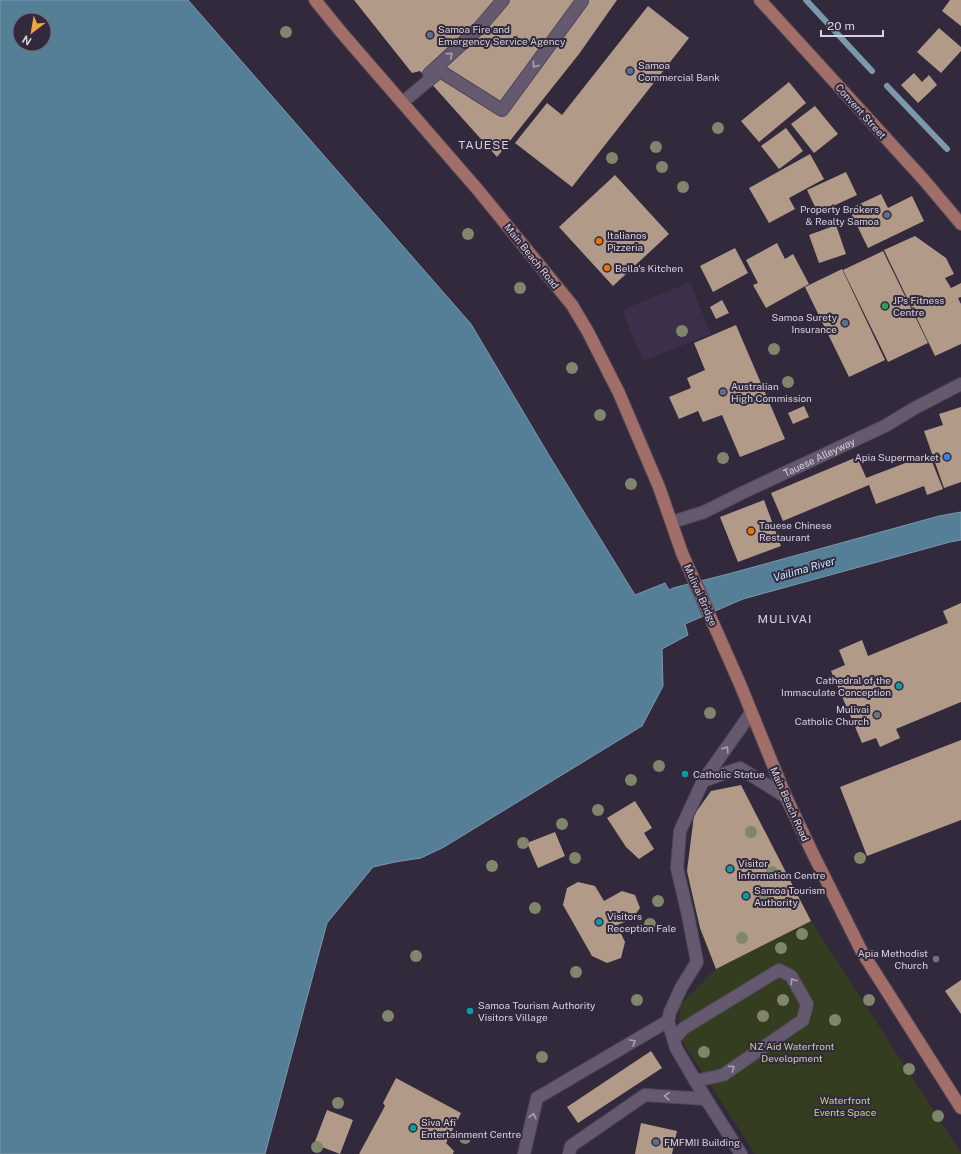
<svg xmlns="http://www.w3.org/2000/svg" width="961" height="1154" viewBox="0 0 961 1154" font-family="'Public Sans',sans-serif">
<rect width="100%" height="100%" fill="#33293d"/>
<!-- built -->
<path fill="#3c2f49" d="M 690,282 L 711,334 L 643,361 L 622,310 Z"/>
<!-- green -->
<path fill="#353d21" d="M 811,921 L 961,1153 L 961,1154 L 755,1154 L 679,1036 L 680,1005 L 716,969 Z"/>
<!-- water -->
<path fill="#547f96" stroke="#7b98ac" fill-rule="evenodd" d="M 0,0 L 188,0 L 471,324 L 550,457 L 635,595 L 665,583 L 669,590 L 673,588 L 732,573 L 939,516 L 961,512 L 961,540 L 950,542 L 743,599 L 685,624 L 688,635 L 662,649 L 663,686 L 642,726 L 444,847 L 421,858 L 395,862 L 373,867 L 327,923 L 265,1154 L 0,1154 ZM 20,20 L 44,20 L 44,44 L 20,44 Z"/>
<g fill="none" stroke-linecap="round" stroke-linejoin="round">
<!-- stream -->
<path stroke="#7b98ac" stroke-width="6" d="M 806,0 L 872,71
M 887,86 L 947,149"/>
</g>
<!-- building -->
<path fill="#b19b88" d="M 354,0 L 617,0 L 579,54 L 497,157 L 420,71 L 412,73 Z
M 950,0 L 961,0 L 961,26 L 942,11 Z
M 648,6 L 689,38 L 572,187 L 515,143 L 547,103 L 562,115 Z
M 939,28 L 961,47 L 961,51 L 941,73 L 917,52 Z
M 914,73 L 922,82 L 929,75 L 937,85 L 918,103 L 901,85 Z
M 789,82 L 806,103 L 759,142 L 741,121 Z
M 815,106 L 838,134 L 814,153 L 791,124 Z
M 786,128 L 803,151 L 779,169 L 761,146 Z
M 810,154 L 824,179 L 789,198 L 795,209 L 769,223 L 749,188 Z
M 846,172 L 857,195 L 818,213 L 807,190 Z
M 615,175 L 669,234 L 613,286 L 559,227 Z
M 881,194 L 888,208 L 912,196 L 924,221 L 868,248 L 849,209 Z
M 836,225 L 846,254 L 819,263 L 809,235 Z
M 915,236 L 946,258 L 954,274 L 945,278 L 951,288 L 961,283 L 961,297 L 958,298 L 961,304 L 961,344 L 935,356 L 884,250 Z
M 777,243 L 785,259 L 793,254 L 809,284 L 766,308 L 753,285 L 758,283 L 746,260 Z
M 735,248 L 748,273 L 713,292 L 700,266 Z
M 883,251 L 928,343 L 888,362 L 843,270 Z
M 842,269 L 885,360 L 849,377 L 805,287 Z
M 722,300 L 729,313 L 716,319 L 710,307 Z
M 736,325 L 785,439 L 740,457 L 722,415 L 703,422 L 698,411 L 679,419 L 669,397 L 691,388 L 687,378 L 705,370 L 694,343 Z
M 804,406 L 809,417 L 793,424 L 788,413 Z
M 961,407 L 961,482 L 944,488 L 924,431 L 943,425 L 939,414 Z
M 929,454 L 943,489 L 927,495 L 924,486 L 876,504 L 869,485 L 783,521 L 771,493 L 857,457 L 868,482 L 866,478 Z
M 764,500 L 781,546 L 738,562 L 720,517 Z
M 961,603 L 961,702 L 896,729 L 900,738 L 880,747 L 876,738 L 862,743 L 831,671 L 845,665 L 839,650 L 862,640 L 868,656 L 948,623 L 943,611 Z
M 961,740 L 961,820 L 867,856 L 840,787 Z
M 741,785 L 811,921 L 716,969 L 700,928 L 687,871 L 694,815 L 711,791 Z
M 635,801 L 652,828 L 644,833 L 654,849 L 639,859 L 626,847 L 607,818 Z
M 555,832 L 565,856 L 538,868 L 527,843 Z
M 578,882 L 595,886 L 604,901 L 622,891 L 635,895 L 640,908 L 632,919 L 617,925 L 625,942 L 621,958 L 607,963 L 592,956 L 563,905 L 567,888 Z
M 961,980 L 961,1014 L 945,991 Z
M 651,1051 L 662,1068 L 578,1123 L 567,1107 Z
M 396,1078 L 461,1113 L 446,1143 L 454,1151 L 453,1154 L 359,1154 L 385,1106 L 383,1103 Z
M 327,1110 L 353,1120 L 340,1154 L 314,1144 Z
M 641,1123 L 677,1131 L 672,1154 L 635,1154 Z"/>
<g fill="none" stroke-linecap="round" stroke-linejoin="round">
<!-- minor casing -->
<g stroke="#504758" stroke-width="14">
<g id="minor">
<path d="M 429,74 L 479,28 L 503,0"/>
<path d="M 403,102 L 440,71 L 502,110 L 582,1 L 581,0"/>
<path id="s1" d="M 672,522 L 704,512 L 744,492 L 885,426 L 913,409 L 961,384"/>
<path d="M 703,781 L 740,768 L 786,797"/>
<path d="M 674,1039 L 684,1028 L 779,970 L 791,976 L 807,1004 L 803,1020 L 723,1075 L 695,1081"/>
<path d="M 524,1154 L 537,1098 L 668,1021"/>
<path d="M 569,1154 L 571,1146 L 645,1095 L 706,1099"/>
<path d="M 741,1154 L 706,1099 L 676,1048 L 668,1021 L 670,1012 L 681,988 L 697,962 L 688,915 L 677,868 L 680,831 L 703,781 L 751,713"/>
</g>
</g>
<!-- major casing -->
<g stroke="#504758" stroke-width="14">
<path id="major" d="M 315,0 L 341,32 L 478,190 L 572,305 L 588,332 L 619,393 L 659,487 L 682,553 L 740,684 L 786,797 L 813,854 L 862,952 L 961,1108
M 760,0 L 924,180 L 961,224"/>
</g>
<!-- minor -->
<use href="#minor" stroke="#655970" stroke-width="12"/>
<!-- major -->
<use href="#major" stroke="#a16e68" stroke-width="12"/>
</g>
<!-- trees -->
<g fill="#80866b">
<circle cx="286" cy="32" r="6"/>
<circle cx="718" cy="128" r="6"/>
<circle cx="656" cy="147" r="6"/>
<circle cx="612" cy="158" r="6"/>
<circle cx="662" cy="167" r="6"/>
<circle cx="683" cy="187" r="6"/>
<circle cx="468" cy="234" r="6"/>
<circle cx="520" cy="288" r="6"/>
<circle cx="682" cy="331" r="6"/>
<circle cx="774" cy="349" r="6"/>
<circle cx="572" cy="368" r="6"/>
<circle cx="788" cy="382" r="6"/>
<circle cx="600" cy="415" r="6"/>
<circle cx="723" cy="458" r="6"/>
<circle cx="631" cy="484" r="6"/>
<circle cx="710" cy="713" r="6"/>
<circle cx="659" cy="766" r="6"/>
<circle cx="631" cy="780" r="6"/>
<circle cx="598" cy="810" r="6"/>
<circle cx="562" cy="824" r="6"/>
<circle cx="751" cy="832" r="6"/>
<circle cx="523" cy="843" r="6"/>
<circle cx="575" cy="858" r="6"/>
<circle cx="860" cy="858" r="6"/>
<circle cx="492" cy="866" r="6"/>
<circle cx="772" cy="872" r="6"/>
<circle cx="763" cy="899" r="6"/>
<circle cx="658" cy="901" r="6"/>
<circle cx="535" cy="908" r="6"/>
<circle cx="650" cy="924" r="6"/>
<circle cx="802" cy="934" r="6"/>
<circle cx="742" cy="938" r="6"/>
<circle cx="781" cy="948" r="6"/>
<circle cx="416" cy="956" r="6"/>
<circle cx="576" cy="972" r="6"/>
<circle cx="637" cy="1000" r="6"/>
<circle cx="783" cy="1000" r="6"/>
<circle cx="869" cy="1000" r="6"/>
<circle cx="388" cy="1016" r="6"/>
<circle cx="763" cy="1016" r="6"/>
<circle cx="835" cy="1020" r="6"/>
<circle cx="704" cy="1052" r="6"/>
<circle cx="542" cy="1057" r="6"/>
<circle cx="909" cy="1069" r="6"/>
<circle cx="338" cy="1103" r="6"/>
<circle cx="938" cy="1116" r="6"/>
<circle cx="465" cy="1138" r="6"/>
<circle cx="317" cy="1147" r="6"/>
</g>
<!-- one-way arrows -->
<defs><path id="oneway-chevron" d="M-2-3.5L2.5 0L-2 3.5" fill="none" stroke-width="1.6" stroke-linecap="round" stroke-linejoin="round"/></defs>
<g stroke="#a9a1b2">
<use href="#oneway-chevron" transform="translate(450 55) rotate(-42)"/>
<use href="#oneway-chevron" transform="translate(535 65) rotate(126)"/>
<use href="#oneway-chevron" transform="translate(726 749) rotate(-55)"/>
<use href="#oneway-chevron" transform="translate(793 981) rotate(-124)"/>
<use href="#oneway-chevron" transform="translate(633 1042) rotate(-30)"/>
<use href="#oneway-chevron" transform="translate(732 1068) rotate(-34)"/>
<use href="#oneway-chevron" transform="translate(667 1096) rotate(-176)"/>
<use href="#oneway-chevron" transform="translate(533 1116) rotate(-77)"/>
</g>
<!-- markers -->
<g fill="#5c6f8a" stroke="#33293d" stroke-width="1.5">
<circle cx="430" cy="35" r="4"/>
<circle cx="630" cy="71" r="4"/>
<circle cx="887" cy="215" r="4"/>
<circle cx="845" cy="323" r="4"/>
<circle cx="723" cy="392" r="4"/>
<circle cx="656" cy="1142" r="4"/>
</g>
<g fill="#e8710a" stroke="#33293d" stroke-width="1.5">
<circle cx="599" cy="241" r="4"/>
<circle cx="607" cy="268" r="4"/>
<circle cx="751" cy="531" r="4"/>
</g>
<circle fill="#2e9e5b" stroke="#33293d" stroke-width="1.5" cx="885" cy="306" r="4"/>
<circle fill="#3f7fe0" stroke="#33293d" stroke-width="1.5" cx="947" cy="457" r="4"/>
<g fill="#0f9aa8" stroke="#33293d" stroke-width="1.5">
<circle cx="899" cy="686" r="4"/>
<circle cx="685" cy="774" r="4"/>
<circle cx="730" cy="869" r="4"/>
<circle cx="746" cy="896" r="4"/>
<circle cx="599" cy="922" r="4"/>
<circle cx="470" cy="1011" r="4"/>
<circle cx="413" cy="1128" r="4"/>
</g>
<g fill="#6b7280" stroke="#33293d" stroke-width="1.5">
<circle cx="877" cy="715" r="4"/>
<circle cx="936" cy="959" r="4"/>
</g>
<g text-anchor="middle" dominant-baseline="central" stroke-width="4" stroke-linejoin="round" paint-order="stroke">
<!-- poi labels -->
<g font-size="10" fill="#d7d1de" stroke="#33293d" text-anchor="start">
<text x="438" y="29">Samoa Fire and<tspan x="438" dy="12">Emergency Service Agency</tspan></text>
<text x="638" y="65">Samoa<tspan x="638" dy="12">Commercial Bank</tspan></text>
<text x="879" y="209" text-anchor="end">Property Brokers<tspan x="879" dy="12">&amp; Realty Samoa</tspan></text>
<text x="607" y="235">Italianos<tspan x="607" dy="12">Pizzeria</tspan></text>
<text x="615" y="268">Bella's Kitchen</text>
<text x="893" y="300">JPs Fitness<tspan x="893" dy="12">Centre</tspan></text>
<text x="837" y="317" text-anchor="end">Samoa Surety<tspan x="837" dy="12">Insurance</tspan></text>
<text x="731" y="386">Australian<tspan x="731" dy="12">High Commission</tspan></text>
<text x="939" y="457" text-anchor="end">Apia Supermarket</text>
<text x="759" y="525">Tauese Chinese<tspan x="759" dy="12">Restaurant</tspan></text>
<text x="891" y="680" text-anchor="end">Cathedral of the<tspan x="891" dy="12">Immaculate Conception</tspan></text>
<text x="869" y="709" text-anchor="end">Mulivai<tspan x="869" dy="12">Catholic Church</tspan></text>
<text x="693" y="774">Catholic Statue</text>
<text x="738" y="863">Visitor<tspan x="738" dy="12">Information Centre</tspan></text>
<text x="754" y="890">Samoa Tourism<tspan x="754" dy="12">Authority</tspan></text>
<text x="607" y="916">Visitors<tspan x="607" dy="12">Reception Fale</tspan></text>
<text x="928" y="953" text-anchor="end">Apia Methodist<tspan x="928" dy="12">Church</tspan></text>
<text x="478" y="1005">Samoa Tourism Authority<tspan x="478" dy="12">Visitors Village</tspan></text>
<text x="421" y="1122">Siva Afi<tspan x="421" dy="12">Entertainment Centre</tspan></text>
<text x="664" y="1142">FMFMII Building</text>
</g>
<!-- street labels -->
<g font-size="10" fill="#d7d1de" stroke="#33293d">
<text transform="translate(861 111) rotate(48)">Convent Street</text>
<text transform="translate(532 256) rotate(51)">Main Beach Road</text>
<text stroke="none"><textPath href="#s1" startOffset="161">Tauese Alleyway</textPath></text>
<text transform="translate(701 595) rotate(66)">Mulivai Bridge</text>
<text transform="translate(790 804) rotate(66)">Main Beach Road</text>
</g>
<!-- park labels -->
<g font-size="10" fill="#bfd291" stroke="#33293d">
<text x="792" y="1046">NZ Aid Waterfront<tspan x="792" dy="12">Development</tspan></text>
<text x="845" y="1100">Waterfront<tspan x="845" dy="12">Events Space</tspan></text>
</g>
<!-- water labels -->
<g font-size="11" font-style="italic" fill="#bee8fe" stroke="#33293d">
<text transform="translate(804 569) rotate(-16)">Vailima River</text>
</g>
<!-- quarter labels -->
<g font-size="12" letter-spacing="1" fill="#d7d1de" stroke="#33293d">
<text x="484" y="145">TAUESE</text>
<text x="785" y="619">MULIVAI</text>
</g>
</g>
<!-- north arrow -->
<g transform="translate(32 32) rotate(211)"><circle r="19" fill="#33293d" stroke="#756c7d"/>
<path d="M0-3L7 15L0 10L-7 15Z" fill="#f0a63f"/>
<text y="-6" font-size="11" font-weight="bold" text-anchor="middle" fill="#d7d1de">N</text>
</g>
<!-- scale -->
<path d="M821 30v6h62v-6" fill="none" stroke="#d7d1de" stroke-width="2"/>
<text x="827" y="30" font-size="12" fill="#d7d1de" stroke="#33293d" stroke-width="3" paint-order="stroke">20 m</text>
</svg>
